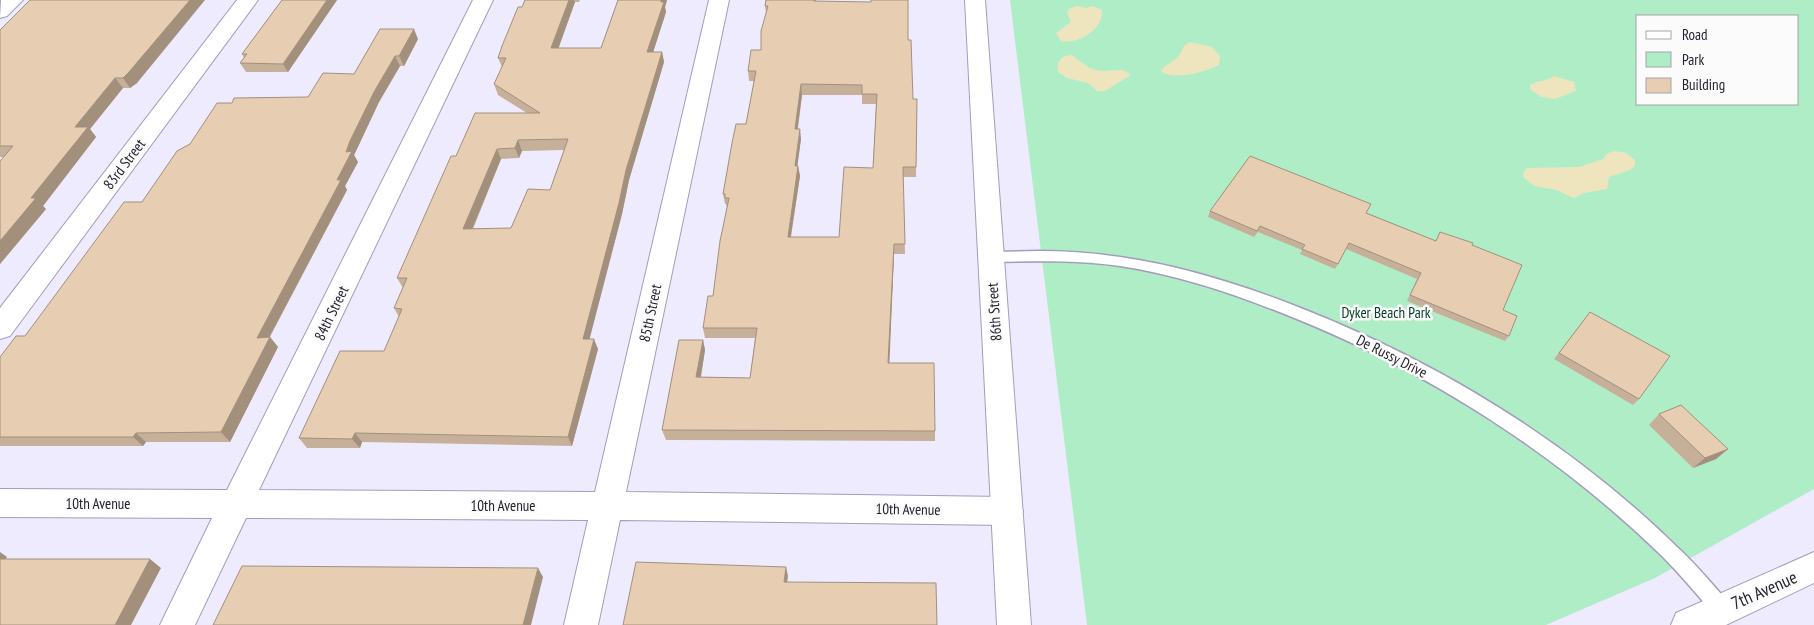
<svg xmlns="http://www.w3.org/2000/svg" width="1814" height="625" viewBox="0 0 1814 625" font-family="'PT Sans Narrow',sans-serif">
<rect width="100%" height="100%" fill="#efebff"/>
<!-- green -->
<path fill="#afedc7" fill-rule="evenodd" d="M 1010,0 L 1814,0 L 1814,489 L 1655,578 L 1546,625 L 1087,625 ZM 1638,16 L 1798,16 L 1798,104 L 1638,104 Z"/>
<!-- sand -->
<path fill="#eee5bf" d="M 1077,6 L 1086,8 L 1092,6 L 1102,10 C 1104,29 1078,45 1061,41 L 1056,33 L 1071,22 L 1067,13 L 1069,9 Z
M 1190,42 L 1212,47 L 1220,56 L 1219,65 C 1205,72 1173,81 1161,71 C 1165,64 1171,64 1177,58 C 1183,51 1181,46 1190,42 Z
M 1072,55 C 1081,62 1088,69 1100,71 C 1111,72 1122,66 1131,75 L 1105,91 L 1097,91 L 1088,83 L 1067,78 L 1058,72 C 1056,62 1061,55 1072,55 Z
M 1554,76 L 1574,82 L 1576,91 L 1555,99 L 1541,97 L 1530,89 L 1530,85 C 1538,80 1546,82 1554,76 Z
M 1615,151 L 1626,153 L 1635,160 L 1635,166 L 1630,170 L 1609,177 L 1607,189 L 1584,193 L 1574,198 L 1556,190 L 1535,186 L 1524,178 L 1523,173 L 1527,168 L 1579,167 L 1603,159 L 1608,153 Z"/>
<g fill="none" stroke-linecap="round" stroke-linejoin="round">
<!-- lane casing -->
<g stroke="#a39cbb" stroke-width="3">
<path id="lane" d="M 1040,251 C 1131,251 1218,275 1303,309 C 1440,363 1571,443 1677,547 C 1696,564 1712,584 1729,603 L 1731,609 L 1729,615 L 1722,618 L 1715,615 C 1698,596 1681,575 1662,556 C 1556,453 1429,372 1292,317 C 1237,295 1180,275 1120,266 C 1078,260 1034,261 991,262 L 984,257 L 991,252 Z"/>
</g>
<!-- street casing -->
<g stroke="#a39cbb" stroke-width="2">
<path id="street" d="M 1,0 L 23,0 L 7,16 L 0,18 Z
M 237,0 L 258,0 L 10,336 L 0,339 L 0,308 Z
M 473,0 L 493,0 L 259,490 L 595,492 L 709,0 L 729,0 L 626,492 L 1007,497 L 1018,501 L 1023,511 L 1018,521 L 1007,525 L 620,520 L 598,625 L 564,625 L 588,520 L 246,518 L 195,625 L 160,625 L 212,518 L 0,517 L 0,489 L 227,490 Z"/>
</g>
<!-- secondary casing -->
<g stroke="#a39cbb" stroke-width="2">
<path id="secondary" d="M 965,0 L 985,0 L 1031,625 L 997,625 Z
M 1814,552 L 1814,583 L 1726,625 L 1671,625 L 1676,613 Z"/>
</g>
<!-- lane -->
<use href="#lane" fill="#fff" fill-rule="evenodd"/>
<!-- street -->
<use href="#street" fill="#fff" fill-rule="evenodd"/>
<!-- secondary -->
<use href="#secondary" fill="#fff" fill-rule="evenodd"/>
</g>
<!-- wall -->
<path fill="#c7b099" fill-rule="evenodd" d="M 282,0 L 337,0 L 288,72 L 246,72 L 240,63 L 244,58 L 242,54 Z
M 525,0 L 580,0 L 579,2 L 575,2 L 558,48 L 601,48 L 618,0 L 667,0 L 665,7 L 666,12 L 653,52 L 662,52 L 664,62 L 629,180 L 622,214 L 589,339 L 598,349 L 572,446 L 362,442 L 360,448 L 307,448 L 299,438 L 384,351 L 399,317 L 394,308 L 403,288 L 397,278 L 456,156 L 527,113 L 498,95 L 494,84 L 502,67 L 498,58 ZM 564,150 L 550,190 L 511,228 L 473,229 L 501,159 L 519,158 L 522,151 Z
M 766,0 L 816,0 L 816,1 L 908,40 L 913,99 L 917,99 L 916,177 L 903,177 L 905,254 L 894,254 L 889,363 L 935,431 L 935,441 L 666,440 L 662,430 L 703,340 L 705,350 L 701,377 L 750,378 L 755,338 L 705,338 L 703,328 L 713,296 L 727,208 L 726,204 L 725,204 L 723,194 L 746,124 L 754,81 L 749,81 L 748,71 L 761,50 L 766,12 L 765,6 ZM 802,95 L 862,95 L 862,104 L 876,104 L 873,168 L 839,237 L 791,237 L 800,176 L 798,166 L 797,166 L 801,139 L 798,129 Z
M 0,30 L 137,83 L 130,88 L 123,88 L 90,129 L 96,137 L 43,206 L 46,209 L 0,264 L 0,161 L 4,157 L 0,157 Z
M 418,39 L 404,66 L 400,66 L 379,102 L 356,151 L 354,155 L 358,162 L 345,186 L 347,190 L 270,337 L 278,347 L 230,442 L 146,442 L 143,446 L 0,446 L 0,357 L 25,336 L 142,202 L 190,144 L 232,103 L 308,97 L 354,74 Z
M 1210,211 L 1367,213 L 1436,241 L 1440,232 L 1472,245 L 1503,310 L 1509,336 L 1505,341 L 1407,301 L 1417,279 L 1346,249 L 1335,269 L 1300,254 L 1302,250 L 1258,232 L 1254,237 L 1208,217 Z
M 1590,312 L 1639,399 L 1633,405 L 1554,359 Z
M 1659,414 L 1728,449 L 1716,459 L 1693,468 L 1649,425 Z"/>
<!-- shaded-wall -->
<path fill="#a2907d" d="M 190,0 L 205,0 L 137,83 L 130,88 L 123,78 Z
M 327,0 L 337,0 L 288,72 L 283,64 Z
M 569,0 L 574,0 L 575,2 L 555,58 L 551,48 Z
M 661,0 L 667,0 L 665,7 L 666,12 L 650,62 L 647,52 Z
M 414,29 L 418,39 L 404,66 L 399,56 Z
M 662,52 L 664,62 L 629,180 L 622,214 L 587,349 L 583,339 L 626,170 Z
M 395,56 L 400,66 L 379,102 L 356,151 L 354,155 L 358,162 L 345,186 L 347,190 L 264,347 L 257,338 L 337,180 L 350,141 L 374,92 Z
M 115,78 L 123,88 L 90,129 L 96,137 L 43,206 L 46,209 L 0,264 L 0,241 L 31,198 L 75,127 Z
M 801,84 L 802,95 L 796,139 L 795,129 Z
M 800,129 L 801,139 L 796,176 L 795,166 Z
M 518,140 L 522,151 L 519,158 L 515,148 Z
M 497,149 L 501,159 L 468,239 L 463,229 Z
M 798,166 L 800,176 L 789,247 L 788,237 Z
M 894,244 L 894,254 L 889,373 L 888,363 Z
M 270,337 L 278,347 L 230,442 L 221,432 Z
M 594,339 L 598,349 L 572,446 L 568,437 Z
M 703,340 L 705,350 L 699,387 L 696,377 Z
M 136,433 L 146,442 L 143,446 L 133,437 Z
M 355,433 L 362,442 L 360,448 L 352,439 Z
M 1728,449 L 1716,459 L 1693,468 L 1705,458 Z
M 0,552 L 7,557 L 0,568 Z
M 150,559 L 161,568 L 131,625 L 115,625 Z
M 786,567 L 788,576 L 786,591 L 784,582 Z
M 538,568 L 543,577 L 531,625 L 523,625 Z"/>
<!-- building -->
<path fill="#e7cdb2" stroke="#a2907d" fill-rule="evenodd" d="M 30,0 L 190,0 L 129,72 L 123,78 L 115,78 L 75,127 L 88,127 L 31,198 L 36,198 L 0,241 L 0,161 L 13,146 L 0,146 L 0,30 Z
M 282,0 L 327,0 L 283,64 L 240,63 L 247,54 L 242,54 Z
M 525,0 L 569,0 L 551,48 L 601,48 L 618,0 L 661,0 L 661,2 L 664,2 L 647,52 L 662,52 L 626,170 L 619,203 L 583,339 L 594,339 L 568,437 L 355,433 L 352,439 L 299,438 L 340,351 L 384,351 L 402,309 L 394,308 L 407,278 L 397,278 L 451,156 L 456,156 L 475,113 L 540,113 L 494,84 L 506,58 L 498,58 L 502,46 L 518,7 L 522,7 ZM 568,139 L 550,190 L 528,189 L 511,228 L 463,229 L 497,149 L 515,148 L 518,140 Z
M 766,0 L 814,0 L 814,1 L 871,2 L 871,0 L 908,0 L 908,40 L 911,40 L 913,99 L 917,99 L 916,167 L 903,167 L 905,244 L 894,244 L 888,363 L 934,363 L 935,431 L 662,430 L 679,340 L 703,340 L 696,377 L 750,378 L 757,328 L 703,328 L 708,296 L 713,296 L 720,241 L 729,198 L 725,198 L 725,194 L 723,194 L 732,143 L 736,124 L 746,124 L 756,71 L 748,71 L 751,50 L 761,50 L 761,31 L 768,6 L 765,6 ZM 801,84 L 862,85 L 862,94 L 877,94 L 873,168 L 844,167 L 839,237 L 788,237 L 798,166 L 795,166 L 800,129 L 795,129 Z
M 380,29 L 414,29 L 399,56 L 395,56 L 374,92 L 350,141 L 346,152 L 352,151 L 337,180 L 341,180 L 257,338 L 270,337 L 221,432 L 136,433 L 133,437 L 0,437 L 0,357 L 16,336 L 25,336 L 124,202 L 142,202 L 177,151 L 190,144 L 217,103 L 232,103 L 234,98 L 308,97 L 323,73 L 354,74 Z
M 1250,156 L 1371,204 L 1366,213 L 1436,241 L 1440,232 L 1473,243 L 1472,245 L 1522,265 L 1503,310 L 1517,316 L 1509,336 L 1410,295 L 1421,273 L 1349,243 L 1338,264 L 1302,249 L 1305,245 L 1260,226 L 1257,231 L 1210,211 Z
M 1590,312 L 1670,356 L 1639,399 L 1559,353 Z
M 1681,405 L 1728,449 L 1705,458 L 1659,414 Z
M 0,559 L 150,559 L 115,625 L 0,625 Z
M 636,562 L 786,567 L 784,582 L 936,583 L 937,625 L 623,625 Z
M 242,566 L 538,568 L 523,625 L 213,625 Z"/>
<g text-anchor="middle" dominant-baseline="central" stroke-width="5" stroke-linejoin="round" paint-order="stroke">
<!-- street labels -->
<g font-size="15" fill="#25222e" stroke="#fbfbfb">
<text transform="translate(124 164) rotate(-53)">83rd Street</text>
<text transform="translate(994 312) rotate(-94)">86th Street</text>
<text transform="translate(331 313) rotate(-64)">84th Street</text>
<text transform="translate(650 313) rotate(-78)">85th Street</text>
<text transform="translate(1392 356) rotate(27)">De Russy Drive</text>
<text x="98" y="503">10th Avenue</text>
<text x="503" y="505">10th Avenue</text>
<text transform="translate(908 509) rotate(1)">10th Avenue</text>
</g>
<!-- park labels -->
<g font-size="15" fill="#054226" stroke="#fbfbfb">
<text x="1386" y="312">Dyker Beach Park</text>
</g>
<!-- near-street labels -->
<g font-size="18" fill="#25222e" stroke="#fbfbfb">
<text transform="translate(1764 590) rotate(-24)">7th Avenue</text>
</g>
</g>
<!-- legend -->
<rect x="1636" y="15" width="162" height="90" fill="#fbfbfb" stroke="#a5a4a9"/>
<rect x="1646" y="31" width="25" height="8" fill="#ffffff" stroke="#a5a4a9"/>
<text x="1682" y="40" font-size="15" fill="#25222e">Road</text>
<rect x="1646" y="52" width="25" height="15" fill="#afedc7" stroke="#a5a4a9"/>
<text x="1682" y="65" font-size="15" fill="#25222e">Park</text>
<rect x="1646" y="78" width="25" height="15" fill="#e7cdb2" stroke="#a5a4a9"/>
<text x="1682" y="90" font-size="15" fill="#25222e">Building</text>
</svg>
